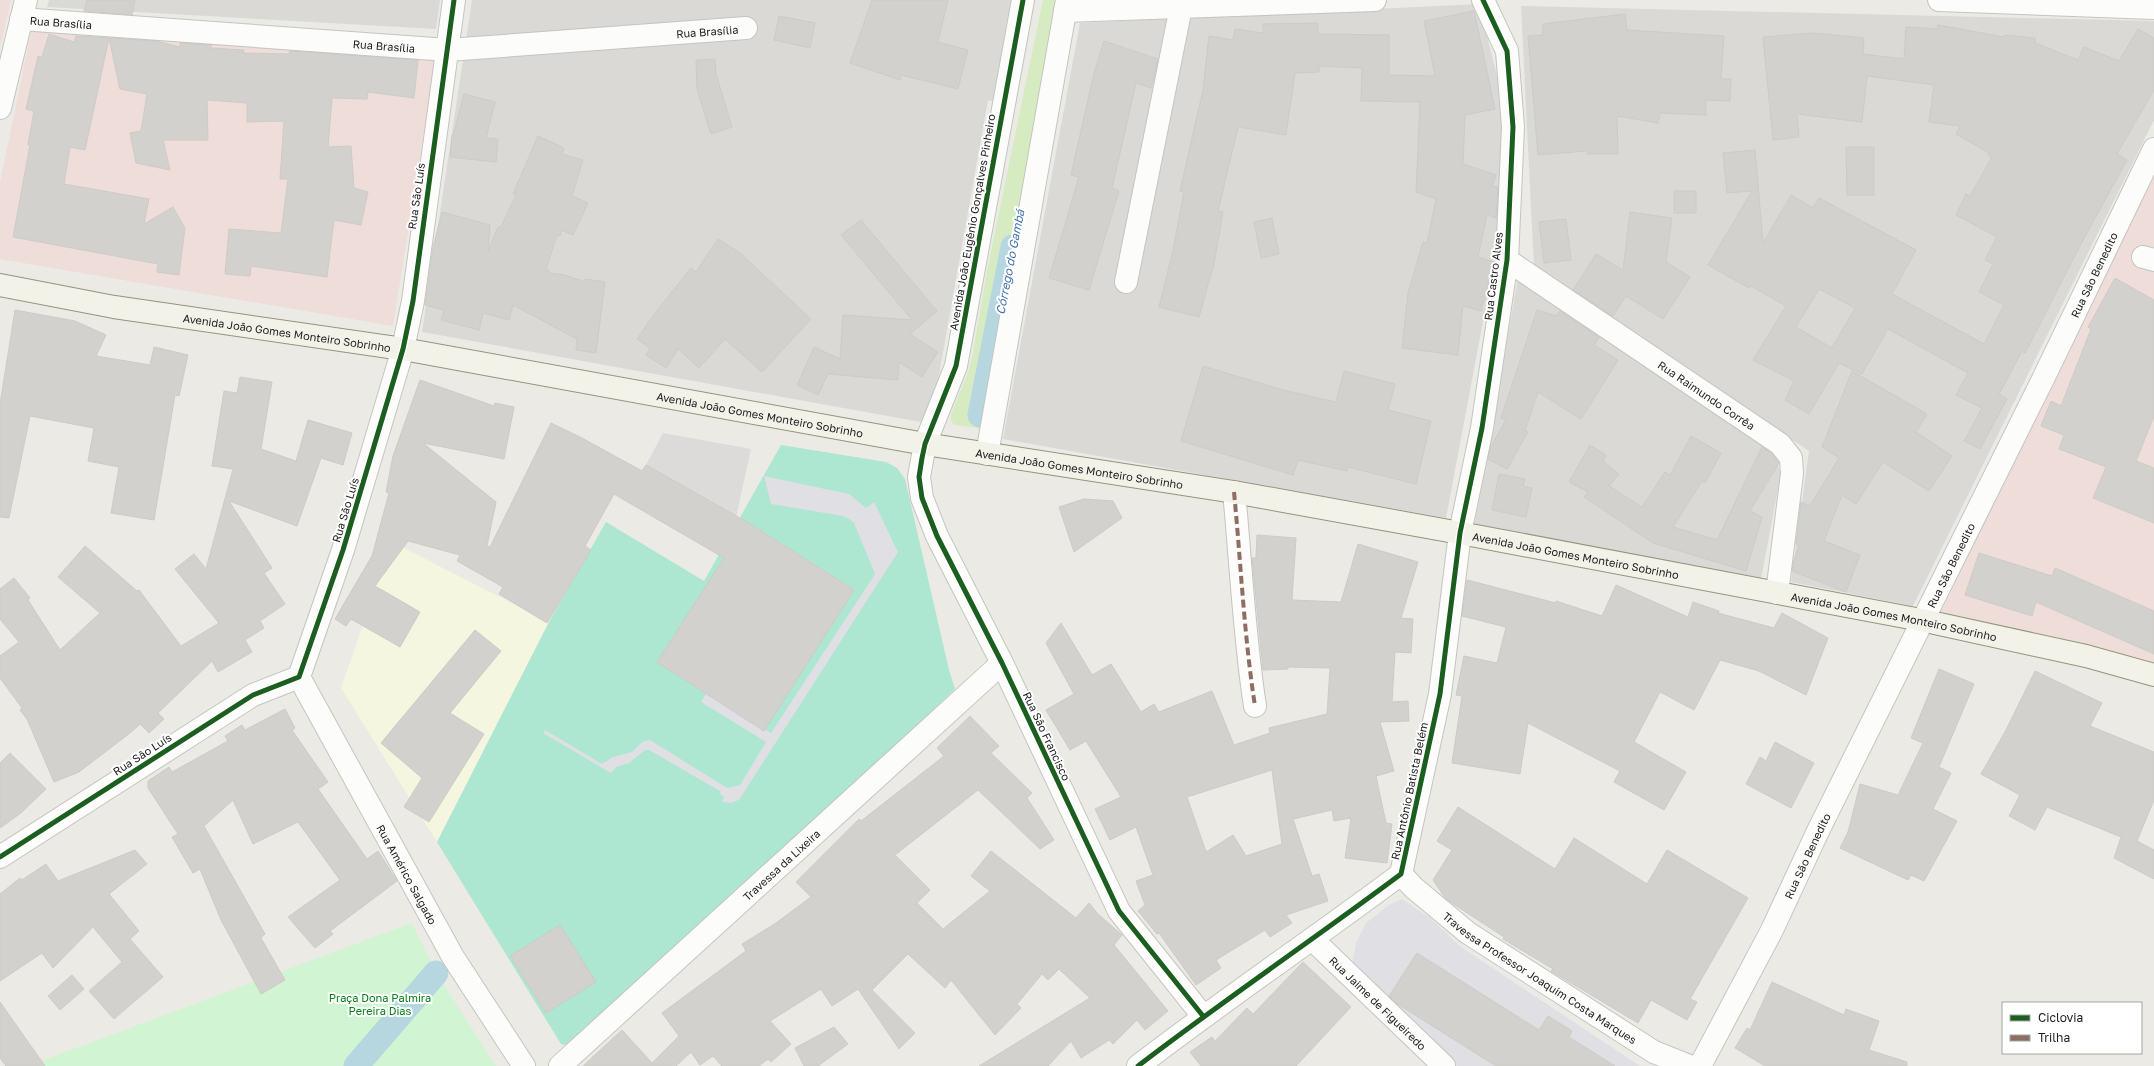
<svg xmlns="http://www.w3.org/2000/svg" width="2154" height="1066" viewBox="0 0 2154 1066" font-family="'Golos Text',sans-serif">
<rect width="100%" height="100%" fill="#ebeae5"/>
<!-- residential -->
<path fill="#dad9d6" d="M 49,0 L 440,0 L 436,29 L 47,7 Z
M 472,0 L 1019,0 L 999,103 L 988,100 L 937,386 L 921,422 L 422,332 Z
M 1479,4 L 1503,100 L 1497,247 L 1446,518 L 1003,439 L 1080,23 Z
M 1521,6 L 2154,21 L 2154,120 L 1913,606 L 1791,582 L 1809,451 L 1534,268 Z
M 1518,278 L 1758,441 L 1774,456 L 1781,473 L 1761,579 L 1474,527 Z"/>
<!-- commercial -->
<path fill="#eeddd9" d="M 0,0 L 11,0 L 0,48 Z
M 32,27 L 436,56 L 393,326 L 0,259 L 0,183 Z
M 2154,170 L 2154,670 L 1941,612 Z"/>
<!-- education -->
<path fill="#f5f6df" d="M 392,542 L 549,622 L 437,842 L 341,688 Z"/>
<!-- grass -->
<path fill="#d6ebc1" d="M 1043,0 L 1065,0 L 985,429 L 954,425 L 951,420 L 951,414 L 968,373 L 972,358 L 988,266 Z"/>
<!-- park -->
<path fill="#d1f4d3" d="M 412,923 L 436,973 L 496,1066 L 28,1066 Z"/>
<!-- pitch -->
<path fill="#ade6d1" d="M 781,445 L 886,462 L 897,468 L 905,479 L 949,670 L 955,689 L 578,1047 L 561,1044 L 437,842 L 549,622 L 606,522 L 704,581 Z"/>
<!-- parking -->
<path fill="#dcdbd9" d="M 663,433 L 751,449 L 736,517 L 646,465 Z"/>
<!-- plaza -->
<path fill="#e0dfe4" d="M 764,476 L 849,494 L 866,508 L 874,502 L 898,552 L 739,800 L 731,803 L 722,802 L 724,797 L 720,794 L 720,791 L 649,750 L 645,750 L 629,763 L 616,767 L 611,773 L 543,733 L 545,730 L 602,764 L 613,757 L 632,752 L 642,742 L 650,740 L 727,788 L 740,785 L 766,742 L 701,702 L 706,694 L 771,733 L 875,574 L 854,523 L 849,519 L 843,516 L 771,504 Z
M 1402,899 L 1430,918 L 1461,947 L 1640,1066 L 1457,1066 L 1356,970 L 1353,960 L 1356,943 L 1366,923 L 1389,905 Z"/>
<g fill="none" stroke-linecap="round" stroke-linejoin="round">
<!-- canal -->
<path stroke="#b6d6e0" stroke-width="25" d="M 980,415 L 1013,247
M 356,1066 L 436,973"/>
</g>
<!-- building -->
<path fill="#d3d1ce" stroke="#cecbc6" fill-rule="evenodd" d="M 87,0 L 135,0 L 132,15 L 84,11 Z
M 872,0 L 948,0 L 938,42 L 968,50 L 958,89 L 901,75 L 900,80 L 850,63 Z
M 1474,11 L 1495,109 L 1465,115 L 1463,164 L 1496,175 L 1492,186 L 1498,187 L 1496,218 L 1487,215 L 1478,257 L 1494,262 L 1481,311 L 1463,306 L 1458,355 L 1402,348 L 1408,293 L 1423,242 L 1427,243 L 1436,199 L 1416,192 L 1420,102 L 1361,101 L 1362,68 L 1319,66 L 1319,72 L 1295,73 L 1286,135 L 1238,127 L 1218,211 L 1223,212 L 1214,264 L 1199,317 L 1159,307 L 1173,250 L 1184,192 L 1180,191 L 1203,90 L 1209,36 L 1233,40 L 1235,29 L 1263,33 L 1263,24 L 1318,23 L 1318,34 L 1389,35 L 1389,75 L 1435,76 L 1424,21 Z
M 1625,14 L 1627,30 L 1724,36 L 1721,79 L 1731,79 L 1730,101 L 1706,100 L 1706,115 L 1660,113 L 1658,123 L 1617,116 L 1618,154 L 1587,154 L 1587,151 L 1538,155 L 1528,36 L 1543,35 L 1543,24 Z
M 779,16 L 815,23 L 810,48 L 774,40 Z
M 1938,25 L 2004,37 L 2005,35 L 2035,38 L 2035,43 L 2078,60 L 2084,47 L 2119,61 L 2138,29 L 2154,38 L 2154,90 L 2117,154 L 2127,160 L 2082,242 L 2025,353 L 2022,351 L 1999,394 L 2007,399 L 1980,449 L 1964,441 L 1982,408 L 1956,395 L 1968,373 L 1888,329 L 1862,374 L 1839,363 L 1809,414 L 1785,400 L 1794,381 L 1753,360 L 1786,306 L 1751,286 L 1749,288 L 1708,265 L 1752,191 L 1727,193 L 1723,153 L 1755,150 L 1763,243 L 1791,195 L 1813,208 L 1819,198 L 1916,250 L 1892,294 L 1984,344 L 2004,305 L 1979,292 L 1993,264 L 1985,260 L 1997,237 L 1956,215 L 1966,194 L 1970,196 L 1992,157 L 1988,155 L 1989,153 L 1956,134 L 1960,126 L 1929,122 L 1934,85 L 1867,76 L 1862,122 L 1797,114 L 1799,137 L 1773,140 L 1763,37 L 1813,33 L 1864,38 L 1863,54 L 1904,59 L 1906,27 L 1937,29 ZM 1819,289 L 1855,308 L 1832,348 L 1796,327 Z
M 49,34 L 74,42 L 76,36 L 109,38 L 85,150 L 70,147 L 64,184 L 149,199 L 144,224 L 173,207 L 185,228 L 179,275 L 157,272 L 158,264 L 13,237 L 30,145 L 28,145 L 34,111 L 26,109 L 38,56 L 42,57 Z
M 109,38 L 156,41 L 180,47 L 180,43 L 211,45 L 211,48 L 244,50 L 243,53 L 289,54 L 290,51 L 418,60 L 414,98 L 368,92 L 367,99 L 332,98 L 328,147 L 351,146 L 354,188 L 368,192 L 361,225 L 334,220 L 327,277 L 251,266 L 250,276 L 225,274 L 229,229 L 281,233 L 288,179 L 280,179 L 284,121 L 247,122 L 247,103 L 207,100 L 208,140 L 163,140 L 170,170 L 136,163 L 130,133 L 141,131 L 147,94 L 120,89 Z
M 1104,41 L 1158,59 L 1151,88 L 1136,83 L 1112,188 L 1119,191 L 1089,290 L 1049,278 L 1079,177 L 1071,175 L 1094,73 Z
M 715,59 L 716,74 L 732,127 L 711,134 L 697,89 L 696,60 Z
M 464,94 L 495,102 L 486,138 L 498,139 L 496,162 L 450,157 L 452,135 L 453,136 Z
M 538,136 L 564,148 L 562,154 L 583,160 L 572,196 L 588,203 L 573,235 L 561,230 L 560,236 L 557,235 L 546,269 L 549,270 L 548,273 L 565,275 L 585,282 L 585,279 L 605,282 L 596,353 L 576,350 L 577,339 L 513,305 L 509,320 L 483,313 L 479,330 L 441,320 L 444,310 L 425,305 L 433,248 L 442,212 L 490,225 L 488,251 L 498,227 L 501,227 L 516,195 L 513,194 Z
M 1846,147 L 1874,147 L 1874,195 L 1847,195 Z
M 1674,191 L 1696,191 L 1696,213 L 1674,213 Z
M 1630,212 L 1672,218 L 1666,262 L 1690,277 L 1663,319 L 1626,296 L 1613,316 L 1573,290 L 1596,254 L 1623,270 Z
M 1272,218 L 1279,254 L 1261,258 L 1254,222 Z
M 1566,219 L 1571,260 L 1544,263 L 1539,222 Z
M 861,220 L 937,311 L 910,334 L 938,352 L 922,377 L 899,362 L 898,380 L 828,374 L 818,395 L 797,385 L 814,347 L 840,359 L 843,315 L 912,320 L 841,235 Z
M 718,239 L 740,253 L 811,319 L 762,372 L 725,339 L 699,368 L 678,349 L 666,368 L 646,355 L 650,348 L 637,339 L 652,317 L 691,268 L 696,272 Z
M 2115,278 L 2154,300 L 2154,416 L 2136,461 L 2154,468 L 2154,523 L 2093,498 L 2106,467 L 2059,449 L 2064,435 L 2041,426 L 2051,401 L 2061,406 L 2091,329 L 2088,327 Z
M 15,310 L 75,321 L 106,335 L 96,356 L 150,365 L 154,347 L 188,355 L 179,396 L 175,395 L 154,520 L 111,513 L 119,467 L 88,461 L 94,428 L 30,416 L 9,518 L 0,517 L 0,404 Z
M 1537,310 L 1556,316 L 1560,311 L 1599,337 L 1594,345 L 1618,360 L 1581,419 L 1538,392 L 1525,431 L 1528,432 L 1507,469 L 1488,459 L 1490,448 L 1506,420 L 1501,418 Z
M 1203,366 L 1283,390 L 1336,402 L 1344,371 L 1395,384 L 1388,410 L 1431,421 L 1416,484 L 1348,467 L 1347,471 L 1298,460 L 1293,475 L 1181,441 Z
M 1852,371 L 1927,414 L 1916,432 L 1952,456 L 1929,491 L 1883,462 L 1856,504 L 1842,495 L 1824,541 L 1860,555 L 1846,592 L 1792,571 L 1794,560 L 1799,546 L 1796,544 L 1801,502 L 1810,506 L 1839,458 L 1822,447 Z
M 240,377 L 272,382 L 261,449 L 296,461 L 308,420 L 352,433 L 343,465 L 321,458 L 297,526 L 229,501 L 272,568 L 264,573 L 285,604 L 260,621 L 264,628 L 245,640 L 252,652 L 218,672 L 212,661 L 158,713 L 164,719 L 149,733 L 140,724 L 130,733 L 79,772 L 54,782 L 27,719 L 20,710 L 22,708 L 0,678 L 0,656 L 19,642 L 0,619 L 0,589 L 14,578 L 30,598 L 28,600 L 60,650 L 100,613 L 58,577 L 85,546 L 137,591 L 139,590 L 181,646 L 219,623 L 175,569 L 194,554 L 206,569 L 233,469 L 212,466 L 224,391 L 237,393 Z
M 420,380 L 494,406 L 495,403 L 514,407 L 504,459 L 423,443 L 496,502 L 487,546 L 490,547 L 551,423 L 582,438 L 642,471 L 646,465 L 747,522 L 854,590 L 764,731 L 657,662 L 724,558 L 614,494 L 585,546 L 591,550 L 547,623 L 499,594 L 503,587 L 457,561 L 460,555 L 408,541 L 375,586 L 420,612 L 400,647 L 351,619 L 346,626 L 335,619 L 372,556 L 389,493 L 386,492 L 393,456 Z
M 1691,436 L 1721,453 L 1705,483 L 1702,481 L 1673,527 L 1717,540 L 1762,447 L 1771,453 L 1779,463 L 1750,511 L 1762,517 L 1746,571 L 1653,543 L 1584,497 L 1588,492 L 1569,482 L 1590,445 L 1606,455 L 1603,461 L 1619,474 L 1609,486 L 1642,507 L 1665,472 L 1670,475 Z
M 1499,474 L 1525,479 L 1523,486 L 1532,488 L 1526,517 L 1492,510 Z
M 1084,499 L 1113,501 L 1122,518 L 1074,552 L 1059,507 Z
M 1257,535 L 1296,538 L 1292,600 L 1341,602 L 1358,544 L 1418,562 L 1401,618 L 1413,619 L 1411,653 L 1395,652 L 1392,702 L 1408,701 L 1409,721 L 1380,722 L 1394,771 L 1376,776 L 1386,823 L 1392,824 L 1387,863 L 1345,858 L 1351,818 L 1334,821 L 1332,810 L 1293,819 L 1312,876 L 1319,874 L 1328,901 L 1286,915 L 1292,923 L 1270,937 L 1265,930 L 1216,960 L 1221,968 L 1196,985 L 1159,933 L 1157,934 L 1138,911 L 1145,905 L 1136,881 L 1153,875 L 1136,827 L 1110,840 L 1095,809 L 1121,797 L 1086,741 L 1070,750 L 1046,710 L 1074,694 L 1046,643 L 1061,623 L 1092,675 L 1111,664 L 1141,712 L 1154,704 L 1159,712 L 1212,691 L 1234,745 L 1270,733 L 1269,728 L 1327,714 L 1330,668 L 1288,667 L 1288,669 L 1263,670 L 1252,558 L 1256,558 ZM 1272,770 L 1282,844 L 1246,856 L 1233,835 L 1206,852 L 1187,797 Z
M 1979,553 L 2052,576 L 2055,568 L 2154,611 L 2154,654 L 2036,602 L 2032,616 L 1965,595 Z
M 1467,580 L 1556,603 L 1556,601 L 1602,616 L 1616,585 L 1688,617 L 1693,602 L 1719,611 L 1718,613 L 1774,628 L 1782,613 L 1828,638 L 1806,695 L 1759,671 L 1720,660 L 1694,710 L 1660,692 L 1634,742 L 1686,772 L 1664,810 L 1614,782 L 1620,771 L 1528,723 L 1520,774 L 1452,763 L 1462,696 L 1456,695 L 1464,656 L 1497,663 L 1506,627 L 1462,616 Z
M 475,630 L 501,651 L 450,713 L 484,734 L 429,822 L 404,807 L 422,778 L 381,743 Z
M 1939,669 L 1974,684 L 1939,767 L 1951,773 L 1933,809 L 1957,821 L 1924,881 L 1911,875 L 1908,880 L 1840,848 L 1848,832 L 1860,784 L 1898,795 L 1923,743 L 1911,738 Z
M 2035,671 L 2102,703 L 2090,726 L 2154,752 L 2154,800 L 2137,841 L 2154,850 L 2154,879 L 2114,858 L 2121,837 L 2047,807 L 2035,830 L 2009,816 L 2020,795 L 1981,774 L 2006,730 Z
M 285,709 L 295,728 L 292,730 L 328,782 L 318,789 L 367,859 L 378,851 L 397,881 L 330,931 L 333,934 L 315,948 L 288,917 L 340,880 L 298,822 L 253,844 L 233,800 L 204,826 L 265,934 L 261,938 L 285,980 L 261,994 L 221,920 L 200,869 L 193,873 L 172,837 L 178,834 L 148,788 L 148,781 L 169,767 L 172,772 L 228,741 L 225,736 L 242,725 L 245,730 Z
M 970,716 L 999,746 L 991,753 L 1032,793 L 1027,798 L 1054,840 L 1040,849 L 978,790 L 895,855 L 930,890 L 917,903 L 943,929 L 990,891 L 971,876 L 991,851 L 1076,918 L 1089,903 L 1098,914 L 1122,935 L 1114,945 L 1168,1011 L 1145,1030 L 1137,1020 L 1113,1044 L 1109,1040 L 1081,1058 L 1071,1041 L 1048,1066 L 979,1066 L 1090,998 L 1059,969 L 1048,980 L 1042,974 L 1017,1004 L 1021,1008 L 995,1035 L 951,980 L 945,988 L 908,954 L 872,990 L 915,1033 L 899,1049 L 858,989 L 832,1006 L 821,989 L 770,1021 L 791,1044 L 771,1062 L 768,1059 L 759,1066 L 722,1066 L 713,1056 L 700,1065 L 691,1052 L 676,1066 L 583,1066 L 622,1030 L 652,1063 L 679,1036 L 662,1013 L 746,951 L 742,944 L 776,923 L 811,897 L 796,882 L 859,819 L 861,821 L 944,756 L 937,748 Z
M 1775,742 L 1814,763 L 1791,808 L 1746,784 L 1760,757 L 1766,761 Z
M 10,753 L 46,789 L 21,813 L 0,828 L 0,763 Z
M 1458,807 L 1555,869 L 1574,838 L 1647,884 L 1667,850 L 1748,898 L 1690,999 L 1697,1002 L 1687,1020 L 1651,1000 L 1638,1023 L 1551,971 L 1553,969 L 1503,939 L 1504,937 L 1446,899 L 1433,880 L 1452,850 L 1437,841 Z
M 135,850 L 147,864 L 109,894 L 139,931 L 130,939 L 163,977 L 114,1019 L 89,991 L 122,962 L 93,927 L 53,968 L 42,953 L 0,981 L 0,894 L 20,878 L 22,880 L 46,864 L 58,881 Z
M 560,925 L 596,982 L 546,1013 L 510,956 Z
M 1417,953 L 1539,1030 L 1548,1016 L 1572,1031 L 1569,1037 L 1615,1066 L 1496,1066 L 1396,1003 L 1389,996 Z
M 1303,962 L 1351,1007 L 1296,1066 L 1201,1066 L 1190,1052 L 1212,1037 L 1215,1041 L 1247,1008 L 1253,1014 Z
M 72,975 L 84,989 L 60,1010 L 48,996 Z
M 1772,982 L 1844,1015 L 1846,1009 L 1879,1021 L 1869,1050 L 1907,1062 L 1907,1066 L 1765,1066 L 1735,1048 L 1747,1028 L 1750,1030 Z
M 0,1002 L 45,1066 L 6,1066 L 0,1058 Z
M 834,1027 L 848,1044 L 818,1066 L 804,1066 L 795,1048 Z"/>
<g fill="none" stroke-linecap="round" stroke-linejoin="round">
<!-- minor casing -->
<g stroke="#c4c4c1" stroke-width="24">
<g id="minor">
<path d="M 1939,0 L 2154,8"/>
<path d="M 1065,11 L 1375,0"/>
<path id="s1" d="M 21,19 L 448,50 L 746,28"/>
<path d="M 0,108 L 26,0"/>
<path d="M 2143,257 L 2154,260"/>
<path id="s2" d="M 1507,260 L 1780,444 L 1791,458 L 1792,474 L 1777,593"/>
<path d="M 1126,282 L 1181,7"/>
<path d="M 925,444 L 919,477 L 922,498 L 937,536 L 1002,663 L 1119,911 L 1203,1016"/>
<path d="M 1234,492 C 1241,564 1244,636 1255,706"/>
<path id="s3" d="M 299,677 L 453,957 L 524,1066"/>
<path d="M 0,857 L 253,695 L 299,677 L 343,550 L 403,349 L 413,301 L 454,0"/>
<path id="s4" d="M 1401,874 L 1414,888 L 1468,933 L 1654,1052 L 1689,1066"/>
<path id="s5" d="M 1312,939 L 1444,1066"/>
<path id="s6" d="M 560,1066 L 1002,663"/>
<path d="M 1138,1066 C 1224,1000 1314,939 1401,874 L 1440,694 L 1460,533 L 1482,428 L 1507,260 L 1513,127 L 1507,51 L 1483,0"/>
<path id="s7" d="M 1700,1066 L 1772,930 L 1818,831 L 2044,377 L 2154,149"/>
</g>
</g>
<!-- tertiary casing -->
<g stroke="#c4c4c1" stroke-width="24">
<path id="tertiary" d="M 925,444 L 956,366 L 1023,0
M 987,454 L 1067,0"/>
</g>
<!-- secondary casing -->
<g stroke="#92957c" stroke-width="24">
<g id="secondary">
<path id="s8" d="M 0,285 L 114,307 L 403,349 L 925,444 L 1234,492 L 1460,533 L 1921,620 L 2086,656 L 2154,675"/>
</g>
</g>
<!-- minor -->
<use href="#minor" stroke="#fcfcfb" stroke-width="22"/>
<!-- tertiary -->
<use href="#tertiary" stroke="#fcfcfb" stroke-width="22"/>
<!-- secondary -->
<use href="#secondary" stroke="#f2f2e9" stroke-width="22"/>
<!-- quiet -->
<path stroke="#8d6e63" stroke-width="4" stroke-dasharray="8 4" stroke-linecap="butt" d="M 1234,492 C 1241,564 1244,636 1255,706"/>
<!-- cycleway casing -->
<g stroke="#fff" stroke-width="8">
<path id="cycleway" d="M 1023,0 L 956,366 L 925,444 L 922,458 L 919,477 L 922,498 L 937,536 L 1002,663 L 1119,911 L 1203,1016
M 0,857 L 253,695 L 299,677 L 343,550 L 403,349 L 413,301 L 454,0
M 1138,1066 C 1224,1000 1314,939 1401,874 L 1440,694 L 1460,533 L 1482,428 L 1507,260 L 1513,127 L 1507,51 L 1483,0"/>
</g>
<!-- cycleway -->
<use href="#cycleway" stroke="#1b5e20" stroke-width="5"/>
</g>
<g text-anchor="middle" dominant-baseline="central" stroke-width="4" stroke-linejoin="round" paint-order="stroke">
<!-- street labels -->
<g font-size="11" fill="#1d1d1d" stroke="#fff">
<text stroke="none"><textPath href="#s1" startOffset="40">Rua Brasília</textPath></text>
<text stroke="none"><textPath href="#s1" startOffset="688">Rua Brasília</textPath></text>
<text stroke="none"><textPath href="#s1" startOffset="364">Rua Brasília</textPath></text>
<text transform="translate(416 196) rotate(-82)">Rua São Luís</text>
<text transform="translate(972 222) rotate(-80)">Avenida João Eugênio Gonçalves Pinheiro</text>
<text stroke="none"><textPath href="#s7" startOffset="884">Rua São Benedito</textPath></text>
<text transform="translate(1493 276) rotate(-83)">Rua Castro Alves</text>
<text stroke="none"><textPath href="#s8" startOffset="291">Avenida João Gomes Monteiro Sobrinho</textPath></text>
<text stroke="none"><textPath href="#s2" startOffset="241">Rua Raimundo Corrêa</textPath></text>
<text stroke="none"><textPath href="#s8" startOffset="771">Avenida João Gomes Monteiro Sobrinho</textPath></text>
<text stroke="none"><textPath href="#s8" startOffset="1095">Avenida João Gomes Monteiro Sobrinho</textPath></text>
<text transform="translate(345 510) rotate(-73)">Rua São Luís</text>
<text stroke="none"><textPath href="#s8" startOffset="1599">Avenida João Gomes Monteiro Sobrinho</textPath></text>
<text stroke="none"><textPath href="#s7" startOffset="560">Rua São Benedito</textPath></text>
<text stroke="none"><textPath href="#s8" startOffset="1923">Avenida João Gomes Monteiro Sobrinho</textPath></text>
<text transform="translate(1047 736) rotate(65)">Rua São Francisco</text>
<text transform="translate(142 754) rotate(-33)">Rua São Luís</text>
<text transform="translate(1409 791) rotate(-78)">Rua Antônio Batista Belém</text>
<text stroke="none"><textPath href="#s7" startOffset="236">Rua São Benedito</textPath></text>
<text stroke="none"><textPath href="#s6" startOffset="299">Travessa da Lixeira</textPath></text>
<text stroke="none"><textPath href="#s3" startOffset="225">Rua Américo Salgado</textPath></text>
<text stroke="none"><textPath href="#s4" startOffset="174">Travessa Professor Joaquim Costa Marques</textPath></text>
<text stroke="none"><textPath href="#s5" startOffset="92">Rua Jaime de Figueiredo</textPath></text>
</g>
<!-- park labels -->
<g font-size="11" fill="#067f17" stroke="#fff">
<text x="380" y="997">Praça Dona Palmira<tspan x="380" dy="13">Pereira Dias</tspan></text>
</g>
<!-- water labels -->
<g font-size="12" font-style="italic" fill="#4575b0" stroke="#fff">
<text transform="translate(1010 262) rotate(-79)">Córrego do Gambá</text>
</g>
</g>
<!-- legend -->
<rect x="2002" y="1002" width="140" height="52" fill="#ffffff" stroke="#a5a5a5"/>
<rect x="2010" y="1015" width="20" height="6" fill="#1b5e20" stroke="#a5a5a5"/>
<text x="2038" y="1022" font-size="12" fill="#1d1d1d">Ciclovia</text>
<rect x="2010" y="1035" width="20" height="6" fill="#8d6e63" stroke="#a5a5a5"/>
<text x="2038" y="1042" font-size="12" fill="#1d1d1d">Trilha</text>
</svg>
